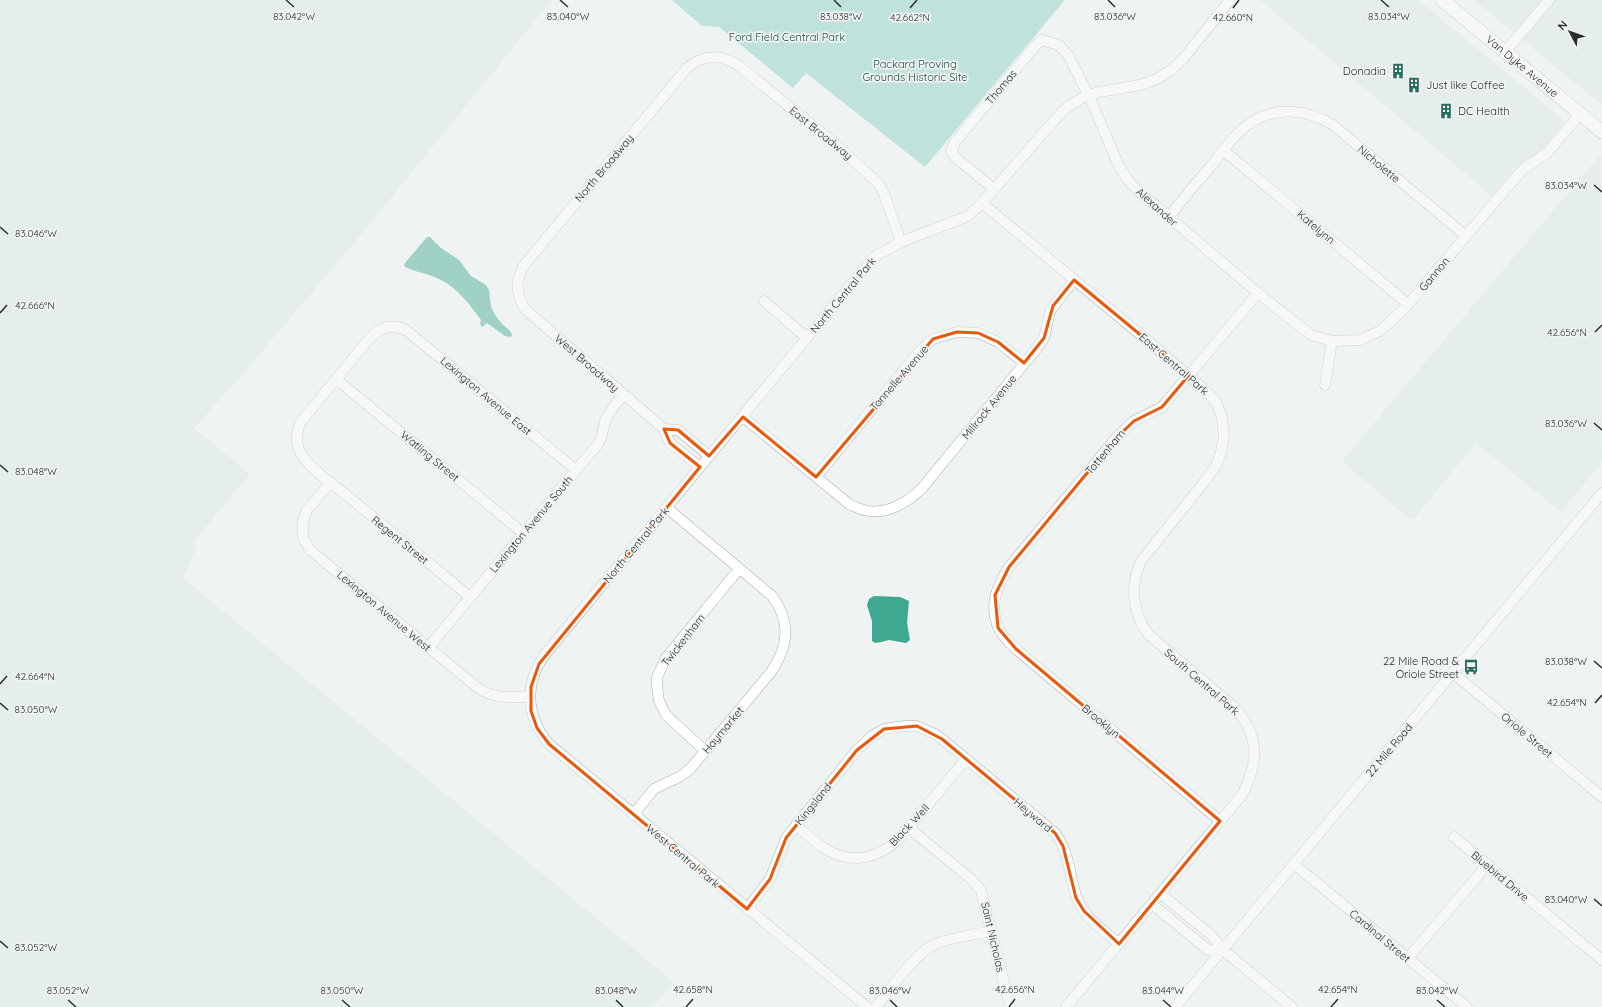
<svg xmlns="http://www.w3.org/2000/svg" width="1602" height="1007" viewBox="0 0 1602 1007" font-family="Quicksand,sans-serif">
<rect width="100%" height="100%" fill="#eff3f2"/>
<!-- built -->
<path fill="#dce9e5" d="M 0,0 L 552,0 L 359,237 L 242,375 L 194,428 L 250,474 L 193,542 L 197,546 L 183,578 L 674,982 L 653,1007 L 0,1007 Z
M 1260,0 L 1418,0 L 1565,121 L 1545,147 L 1526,162 L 1514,168 L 1492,196 Z
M 1474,0 L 1602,0 L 1602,105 Z
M 1601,154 L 1602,462 L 1561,512 L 1476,443 L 1412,521 L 1342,461 Z"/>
<!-- green -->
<path fill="#85d1bd" d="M 672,0 L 1065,0 L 925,167 L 806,73 L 793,88 L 719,27 L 702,26 Z"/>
<!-- water -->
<path fill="#3ea891" d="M 427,237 L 430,237 L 441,248 L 459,260 L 471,276 L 486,285 L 489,290 L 491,307 L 495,315 L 502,324 L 511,332 L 512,336 L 510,337 L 505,336 L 487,323 L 482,327 L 480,324 L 481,320 C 470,305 457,287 439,279 C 430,274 411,271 404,266 L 405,263 Z
M 874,596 L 900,597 L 909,601 L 907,623 L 910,640 L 906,643 L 889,640 L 881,642 L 875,643 L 872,641 L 872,621 L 867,605 L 869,599 Z"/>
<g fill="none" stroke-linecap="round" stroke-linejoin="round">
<!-- minor casing -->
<g stroke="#a8acab" stroke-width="11">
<path id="minor" d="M 1505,52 L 1549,0
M 1223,150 L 1408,304
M 994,189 L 956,158 L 951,150 L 955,142 L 1036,45 L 1041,40 L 1059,45 L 1068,55 L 1089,96 L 1118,164 L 1128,180 L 1136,189 L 1258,293 L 1311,335 L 1332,341 L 1360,340 L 1380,331 L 1405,308 L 1522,170 L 1547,153 L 1580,114
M 982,203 L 1154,346 L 1204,389 L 1216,402 L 1222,417 L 1224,437 L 1221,452 L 1216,466 L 1205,481 L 1141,561 C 1130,585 1132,613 1149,635 L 1234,707 C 1260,735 1259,762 1242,795 L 1066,1007
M 1168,218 C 1182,200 1196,183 1211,166 C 1222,152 1234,134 1250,123 C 1276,106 1307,109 1333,125 L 1466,236
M 764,301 L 807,338
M 336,379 L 523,533
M 1325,385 L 1332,341
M 743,417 L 849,504 C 854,506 859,509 864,510 C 886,516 909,502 923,487 L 1034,352 L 1044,338 L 1050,311 L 1074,280
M 664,429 L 678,430 L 709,456
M 700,467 L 670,443 L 664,429 L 526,310 C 515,295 515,278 526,263 L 687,68 C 703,54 722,54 739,66 L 833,142 L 878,183 L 883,191 L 901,242
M 816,477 L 918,353 L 933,339 L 957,332 L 978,333 L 998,342 L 1024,363
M 331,482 L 307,510 L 303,521 L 303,538 L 310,550 L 478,688 C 494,699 511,697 530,697
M 470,597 C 430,564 390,531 350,498 C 336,487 310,469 302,455 C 295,445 296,434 300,423 L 364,345 C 376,331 386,321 406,330 L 576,470
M 428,648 L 598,444 C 603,436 603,427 606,419 C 610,410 617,402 624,395
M 1453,673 L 1602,797
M 705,751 L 666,715 L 659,701 L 657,686 L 657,677 L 666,658 L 739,569
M 633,815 L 654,789 L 681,776 L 691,768 L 771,672 C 789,646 791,621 772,596 L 667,508
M 1220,821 L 1016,649 C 1010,643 1001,635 998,627 C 989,604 997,586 1009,567 L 1117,437 L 1134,421 L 1162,407 L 1258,293
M 796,825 C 806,834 816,843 827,850 C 853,865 879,858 900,838 L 966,759
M 909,828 L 971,879 L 981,891 L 1010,1007
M 1454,837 L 1602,960
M 1294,864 L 1467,1007
M 1161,894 L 1211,935 L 1223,950 L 1292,1007
M 1152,904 L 1208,950 L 1223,950
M 747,909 L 770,879 L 786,838 L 857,750 L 872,736 L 884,729 L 904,726 L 917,726 L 935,734 L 942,739 L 1055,833 C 1070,852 1069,877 1077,898 C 1084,918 1104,930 1119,944
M 1408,958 L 1487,865
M 867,1007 L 549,744 C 525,716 524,681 547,652 L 873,258 L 881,253 L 901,242 L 968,216 L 982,203 L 1052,123 L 1066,108 L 1082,98 L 1099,92 L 1140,85 L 1157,79 L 1170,71 L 1183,59 L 1230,0
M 876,1007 C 891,989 914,954 935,944 C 952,937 974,935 992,931
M 1175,1007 L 1602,493"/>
</g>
<!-- major casing -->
<g stroke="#a8acab" stroke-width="14">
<g id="major">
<path id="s1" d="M 1442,0 L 1602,132"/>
</g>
</g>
<!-- minor -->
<use href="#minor" stroke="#fff" stroke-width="10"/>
<!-- major -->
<use href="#major" stroke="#fff" stroke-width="13"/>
</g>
<!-- marked area -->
<path d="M0 0H1602V1007H0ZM 1074,280 L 1189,375 L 1162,407 L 1134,421 L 1117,437 L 1009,567 L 995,595 L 998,628 L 1016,649 L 1220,821 L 1119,944 L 1084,911 L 1076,898 L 1063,846 L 1055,833 L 942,739 L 917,726 L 884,729 L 857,750 L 786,838 L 770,879 L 747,909 L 549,744 L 537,728 L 531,711 L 531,687 L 539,664 L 700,467 L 670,443 L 664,429 L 678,430 L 709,456 L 743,417 L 816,477 L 933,339 L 957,332 L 978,333 L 998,342 L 1024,363 L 1044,338 L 1053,306 Z" fill="#eff3f2" fill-opacity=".55" fill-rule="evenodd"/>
<path fill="none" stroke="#e8590c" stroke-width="3" stroke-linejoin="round" d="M 1074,280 L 1189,375 L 1162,407 L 1134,421 L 1117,437 L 1009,567 L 995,595 L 998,628 L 1016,649 L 1220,821 L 1119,944 L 1084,911 L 1076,898 L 1063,846 L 1055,833 L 942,739 L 917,726 L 884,729 L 857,750 L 786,838 L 770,879 L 747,909 L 549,744 L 537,728 L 531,711 L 531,687 L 539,664 L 700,467 L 670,443 L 664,429 L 678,430 L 709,456 L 743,417 L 816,477 L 933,339 L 957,332 L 978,333 L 998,342 L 1024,363 L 1044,338 L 1053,306 Z"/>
<!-- ticks -->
<path fill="none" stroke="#2c2d2d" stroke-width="1.5" d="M 286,0 L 294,7M 560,0 L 568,7M 834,0 L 841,7M 1108,0 L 1115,7M 1381,0 L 1389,7M 910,8 L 917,0M 1233,8 L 1239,0M 1594,185 L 1602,192M 0,227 L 8,234M 0,313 L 7,305M 1595,332 L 1602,325M 1594,423 L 1602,430M 0,465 L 8,472M 1594,661 L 1602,668M 0,684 L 7,676M 0,703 L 8,710M 1595,703 L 1602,695M 1594,899 L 1602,906M 0,941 L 8,948M 68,1000 L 76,1007M 342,1000 L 350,1007M 616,1000 L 623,1007M 890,1000 L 897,1007M 1163,1000 L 1171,1007M 1437,1000 L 1445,1007M 686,1007 L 693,999M 1009,1007 L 1015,999M 1331,1007 L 1338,999"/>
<!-- icons -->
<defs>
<g id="building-bare" transform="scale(1.2)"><path d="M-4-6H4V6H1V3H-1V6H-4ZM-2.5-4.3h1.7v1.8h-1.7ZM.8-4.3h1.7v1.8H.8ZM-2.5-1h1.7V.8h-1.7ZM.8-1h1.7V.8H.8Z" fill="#296b5c" stroke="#eff3f2" stroke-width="2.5" paint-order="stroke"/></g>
<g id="bus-bare" transform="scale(1.2)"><path d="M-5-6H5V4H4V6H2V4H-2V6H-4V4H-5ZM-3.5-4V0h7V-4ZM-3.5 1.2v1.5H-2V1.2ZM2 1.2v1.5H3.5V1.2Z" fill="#296b5c" stroke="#eff3f2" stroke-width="2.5" paint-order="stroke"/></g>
</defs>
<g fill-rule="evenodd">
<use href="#building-bare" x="1398" y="71"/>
<use href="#building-bare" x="1414" y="85"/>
<use href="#building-bare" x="1446" y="111"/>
<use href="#bus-bare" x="1471" y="667"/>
</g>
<g text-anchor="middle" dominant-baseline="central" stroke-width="3.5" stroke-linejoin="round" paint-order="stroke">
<!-- park labels -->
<g font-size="11" fill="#1e4b41" stroke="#eff3f2">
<text x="787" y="37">Ford Field Central Park</text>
<text x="915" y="64">Packard Proving<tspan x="915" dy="13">Grounds Historic Site</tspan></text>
</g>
<!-- street labels -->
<g font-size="11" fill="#2c2d2d" stroke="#eff3f2">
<text stroke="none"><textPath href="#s1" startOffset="104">Van Dyke Avenue</textPath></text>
<text transform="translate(1001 87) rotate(-50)">Thomas</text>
<text transform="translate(821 133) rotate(39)">East Broadway</text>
<text transform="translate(1379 164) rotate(40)">Nicholette</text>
<text transform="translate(604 168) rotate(-50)">North Broadway</text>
<text transform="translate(1157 207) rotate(42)">Alexander</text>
<text transform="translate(1316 227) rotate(40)">Katelynn</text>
<text transform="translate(1434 274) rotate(-50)">Gannon</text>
<text transform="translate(843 295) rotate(-50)">North Central Park</text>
<text transform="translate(587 363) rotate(41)">West Broadway</text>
<text transform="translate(1174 364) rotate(41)">East Central Park</text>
<text transform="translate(899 378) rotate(-49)">Tonnelle Avenue</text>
<text transform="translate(486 396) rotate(40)">Lexington Avenue East</text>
<text transform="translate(989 407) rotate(-51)">Millrock Avenue</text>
<text transform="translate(1105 452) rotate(-50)">Tottenham</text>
<text transform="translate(430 456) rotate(40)">Watling Street</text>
<text transform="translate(531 524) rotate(-50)">Lexington Avenue South</text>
<text transform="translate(400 540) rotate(39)">Regent Street</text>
<text transform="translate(636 545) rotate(-50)">North Central Park</text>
<text transform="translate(384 611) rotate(40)">Lexington Avenue West</text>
<text transform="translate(683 640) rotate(-52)">Twickenham</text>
<text transform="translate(1202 682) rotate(41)">South Central Park</text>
<text transform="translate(1101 721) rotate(40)">Brooklyn</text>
<text transform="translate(723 730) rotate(-50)">Haymarket</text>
<text transform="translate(1527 735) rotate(40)">Oriole Street</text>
<text transform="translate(1389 750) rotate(-50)">22 Mile Road</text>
<text transform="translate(813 804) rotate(-51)">Kingsland</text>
<text transform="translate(1033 815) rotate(40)">Heyward</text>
<text transform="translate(909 825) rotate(-47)">Black Well</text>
<text transform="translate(683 856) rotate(40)">West Central Park</text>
<text transform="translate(1500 876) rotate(40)">Bluebird Drive</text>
<text transform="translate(1380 936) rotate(40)">Cardinal Street</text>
<text transform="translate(993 937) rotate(77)">Saint Nicholas</text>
</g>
<!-- poi labels -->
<g font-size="11" fill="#2c2d2d" stroke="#eff3f2" text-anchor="end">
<text x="1386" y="71">Donadia</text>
<text x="1426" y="85" text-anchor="start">Just like Coffee</text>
<text x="1458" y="111" text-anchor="start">DC Health</text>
<text x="1459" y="661">22 Mile Road &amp;<tspan x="1459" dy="13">Oriole Street</tspan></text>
</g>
</g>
<g font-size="10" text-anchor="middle" fill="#2c2d2d" stroke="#eff3f2" stroke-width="3.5" stroke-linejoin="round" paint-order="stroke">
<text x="294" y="20">83.042°W</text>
<text x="568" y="20">83.040°W</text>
<text x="841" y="20">83.038°W</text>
<text x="1115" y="20">83.036°W</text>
<text x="1389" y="20">83.034°W</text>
<text x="910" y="21">42.662°N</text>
<text x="1233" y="21">42.660°N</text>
<text x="1566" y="189">83.034°W</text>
<text x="36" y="237">83.046°W</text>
<text x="35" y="309">42.666°N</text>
<text x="1567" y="336">42.656°N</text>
<text x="1566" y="427">83.036°W</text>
<text x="36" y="475">83.048°W</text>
<text x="1566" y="665">83.038°W</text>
<text x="35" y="680">42.664°N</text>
<text x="1567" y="706">42.654°N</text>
<text x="36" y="713">83.050°W</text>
<text x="1566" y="903">83.040°W</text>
<text x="36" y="951">83.052°W</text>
<text x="693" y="993">42.658°N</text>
<text x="1015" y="993">42.656°N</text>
<text x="1338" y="993">42.654°N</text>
<text x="68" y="994">83.052°W</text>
<text x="342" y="994">83.050°W</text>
<text x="616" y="994">83.048°W</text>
<text x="890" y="994">83.046°W</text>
<text x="1163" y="994">83.044°W</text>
<text x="1437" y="994">83.042°W</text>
</g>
<!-- north arrow -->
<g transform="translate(1570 32) rotate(311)" stroke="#eff3f2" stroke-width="3" paint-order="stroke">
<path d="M0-3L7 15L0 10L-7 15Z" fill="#2c2d2d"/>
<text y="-6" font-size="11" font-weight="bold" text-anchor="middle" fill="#2c2d2d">N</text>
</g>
</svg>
